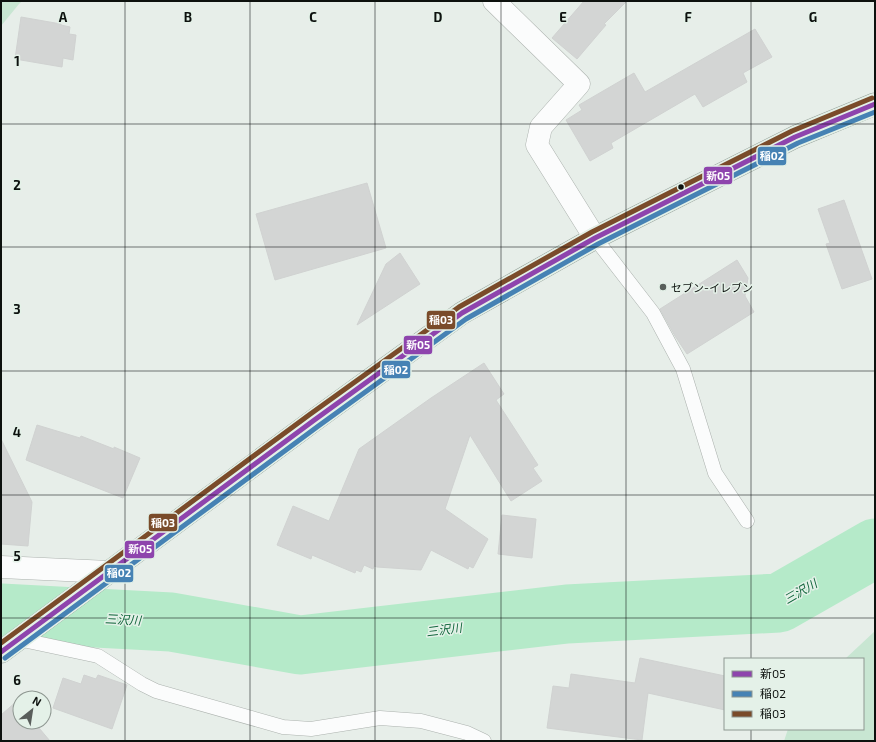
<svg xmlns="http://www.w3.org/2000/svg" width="876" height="742" viewBox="0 0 876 742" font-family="'Exo 2','Noto Sans JP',sans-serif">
<rect width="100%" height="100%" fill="#e7eee9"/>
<!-- green -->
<path fill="#c8e6d2" d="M 1,1 L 22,1 L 19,4 L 1,26 Z
M 875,631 L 875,741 L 784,741 L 788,729 L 863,729 L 863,659 L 845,659 Z"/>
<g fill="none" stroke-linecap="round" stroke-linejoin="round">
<!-- river -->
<path stroke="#b5eac9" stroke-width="59" d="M 1,613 L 171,622 L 300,645 L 567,614 L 779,603 L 875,548"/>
</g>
<!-- building -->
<path fill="#d3d5d4" stroke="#d0d2d1" d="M 584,1 L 627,1 L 604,24 L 606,25 L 577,59 L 552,38 Z
M 21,17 L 61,24 L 61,25 L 70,27 L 69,34 L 76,35 L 73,60 L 63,58 L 62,67 L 15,59 Z
M 755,29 L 772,57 L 743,73 L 747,82 L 703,107 L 695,94 L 611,143 L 613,148 L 590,161 L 566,120 L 582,110 L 579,105 L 634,73 L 645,92 Z
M 367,183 L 386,248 L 275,280 L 256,214 Z
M 844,200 L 872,279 L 842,289 L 826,244 L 830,243 L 818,209 Z
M 400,253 L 420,284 L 357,325 L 386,264 Z
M 737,260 L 748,278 L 745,296 L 754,312 L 687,354 L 675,336 L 660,309 Z
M 484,363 L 504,394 L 496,400 L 538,465 L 533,468 L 542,481 L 511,501 L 470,435 L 445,509 L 488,539 L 473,568 L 469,566 L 468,569 L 431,550 L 421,570 L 377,567 L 374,566 L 373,569 L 364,565 L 361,572 L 356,570 L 355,573 L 312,555 L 311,559 L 277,545 L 293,506 L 329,521 L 359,449 L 431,398 Z
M 37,425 L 80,438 L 81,436 L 114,449 L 114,447 L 140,458 L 123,498 L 26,460 Z
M 1,439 L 32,502 L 28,546 L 1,544 Z
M 502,515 L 536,519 L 532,558 L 498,554 Z
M 640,658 L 725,676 L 725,710 L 648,693 L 642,740 L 547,728 L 553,686 L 569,688 L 571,674 L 635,683 Z
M 84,675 L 96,679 L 98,675 L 127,685 L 112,729 L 53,708 L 63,678 L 81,684 Z
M 17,701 L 20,705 L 20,722 L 34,722 L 50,741 L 1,741 L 1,715 Z"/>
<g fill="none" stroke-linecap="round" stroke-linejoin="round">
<!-- service casing -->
<g stroke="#acb2ae" stroke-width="15">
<path id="service" d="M 595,238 L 653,313 L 683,369 L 715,473 L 747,521
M 18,639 L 98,656 L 142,684 L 156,691 L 283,727 L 311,729 L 380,718 L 421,721 L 467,733 L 484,741"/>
</g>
<!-- minor casing -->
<g stroke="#acb2ae" stroke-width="23">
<path id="minor" d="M 494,1 L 579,84 L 541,127 L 537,145 L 595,238
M 1,567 L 109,572"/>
</g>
<!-- primary casing -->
<g stroke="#94a199" stroke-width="23">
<path id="primary" d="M 1,652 L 313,421 L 462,313 L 595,238 L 795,137 L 875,104"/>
</g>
<!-- service -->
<use href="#service" stroke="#fbfcfc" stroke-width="14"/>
<!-- minor -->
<use href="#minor" stroke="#fbfcfc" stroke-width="22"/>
<!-- primary -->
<use href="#primary" stroke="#dfe6e1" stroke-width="22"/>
<!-- bus-1 casing -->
<g stroke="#e4f1e8" stroke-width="8">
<path id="bus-1" d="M 1,652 L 313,421 L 462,313 L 595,238 L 795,137 L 875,104"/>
</g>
<!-- bus-2 casing -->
<g stroke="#e4f1e8" stroke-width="8">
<path id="bus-2" d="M 5,658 L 317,427 L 466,319 L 598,244 L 798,143 L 875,112"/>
</g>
<!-- bus-3 casing -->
<g stroke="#e4f1e8" stroke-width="8">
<path id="bus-3" d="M 1,643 L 309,415 L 459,307 L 592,232 L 792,131 L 872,98"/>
</g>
<!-- bus-1 -->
<use href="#bus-1" stroke="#8e44ad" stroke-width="5"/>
<!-- bus-2 -->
<use href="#bus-2" stroke="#4682b4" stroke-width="5"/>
<!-- bus-3 -->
<use href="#bus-3" stroke="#7a4b2a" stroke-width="5"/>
</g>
<!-- grid -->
<path fill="none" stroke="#0d110e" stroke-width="1" stroke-opacity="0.55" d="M 125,1 L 125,741M 250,1 L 250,741M 375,1 L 375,741M 501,1 L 501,741M 626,1 L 626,741M 751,1 L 751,659M 1,124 L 875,124M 1,247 L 875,247M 1,371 L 875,371M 1,495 L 875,495M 1,618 L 875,618M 751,729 L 751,741"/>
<!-- markers -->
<circle fill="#0d110e" stroke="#e4f1e8" stroke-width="1.5" cx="681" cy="187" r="3.5"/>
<circle fill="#595e5b" stroke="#e4f1e8" stroke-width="1.5" cx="663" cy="287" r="4"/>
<g text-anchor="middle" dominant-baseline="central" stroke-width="3" stroke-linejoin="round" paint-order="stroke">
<!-- poi labels -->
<g font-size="11" fill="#0d110e" stroke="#e4f1e8" text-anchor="start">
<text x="671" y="287">セブン-イレブン</text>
</g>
<!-- water labels -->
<g font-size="12" font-style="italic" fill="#11663c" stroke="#e4f1e8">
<text transform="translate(800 591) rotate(-30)">三沢川</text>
<text transform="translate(123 619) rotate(3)">三沢川</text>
<text transform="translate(444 629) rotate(-7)">三沢川</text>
</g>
</g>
<g font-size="13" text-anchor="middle" font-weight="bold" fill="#0d110e" stroke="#e4f1e8" stroke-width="3" stroke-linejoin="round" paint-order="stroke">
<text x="63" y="22">A</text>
<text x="188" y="22">B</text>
<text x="313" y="22">C</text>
<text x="438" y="22">D</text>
<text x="563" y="22">E</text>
<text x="688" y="22">F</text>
<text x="813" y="22">G</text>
<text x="17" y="66">1</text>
<text x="17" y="190">2</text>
<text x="17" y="314">3</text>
<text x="17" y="437">4</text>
<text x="17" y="561">5</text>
<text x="17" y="685">6</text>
</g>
<g stroke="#e4f1e8" stroke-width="1.5">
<rect x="757" y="146" width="30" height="20" rx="4" fill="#4682b4"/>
<rect x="703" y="166" width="30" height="19" rx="4" fill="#8e44ad"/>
<rect x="426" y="310" width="30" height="20" rx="4" fill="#7a4b2a"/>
<rect x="403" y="335" width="30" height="20" rx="4" fill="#8e44ad"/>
<rect x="381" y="360" width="30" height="19" rx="4" fill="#4682b4"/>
<rect x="148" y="513" width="30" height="19" rx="4" fill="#7a4b2a"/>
<rect x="124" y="540" width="31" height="19" rx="4" fill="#8e44ad"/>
<rect x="104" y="564" width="30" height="19" rx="4" fill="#4682b4"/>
</g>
<g font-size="11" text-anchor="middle" font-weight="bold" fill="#fff">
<text x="772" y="160">稲02</text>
<text x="718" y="180">新05</text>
<text x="441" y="324">稲03</text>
<text x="418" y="349">新05</text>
<text x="396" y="374">稲02</text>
<text x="163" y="527">稲03</text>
<text x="140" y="553">新05</text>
<text x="119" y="577">稲02</text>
</g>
<!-- border -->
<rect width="876" height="742" fill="none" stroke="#0d110e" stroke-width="4"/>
<!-- legend -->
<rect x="724" y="658" width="140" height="72" fill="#e4f1e8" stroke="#8e9791"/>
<rect x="732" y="671" width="20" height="6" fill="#8e44ad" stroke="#8e9791"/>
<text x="760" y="678" font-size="12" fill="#0d110e">新05</text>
<rect x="732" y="691" width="20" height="6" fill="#4682b4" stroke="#8e9791"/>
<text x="760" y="698" font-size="12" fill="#0d110e">稲02</text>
<rect x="732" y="711" width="20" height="6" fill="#7a4b2a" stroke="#8e9791"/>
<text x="760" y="718" font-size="12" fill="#0d110e">稲03</text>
<!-- north arrow -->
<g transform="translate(32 710) rotate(30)"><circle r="19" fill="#e4f1e8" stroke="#8e9791"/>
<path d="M0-3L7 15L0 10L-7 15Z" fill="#595e5b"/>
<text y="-6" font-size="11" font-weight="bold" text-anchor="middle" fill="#0d110e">N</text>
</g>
</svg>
